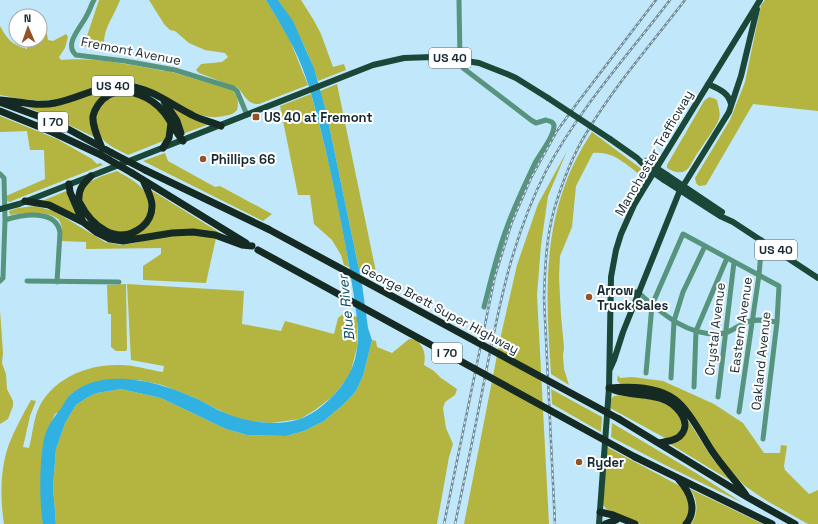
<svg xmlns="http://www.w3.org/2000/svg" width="818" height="524" viewBox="0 0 818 524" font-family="'Space Grotesk',sans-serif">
<rect width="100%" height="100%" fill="#c0e7fa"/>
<!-- green -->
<path fill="#b4b440" d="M 99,0 L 120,0 C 113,19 103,27 104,48 L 101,51 L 84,46 L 83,42 L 87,36 Z
M 149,0 L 266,0 L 289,38 L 308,85 L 259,104 C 247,105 245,95 238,88 L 199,73 L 196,70 L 201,64 L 222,62 L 228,57 L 225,53 L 205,50 L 189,43 L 175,31 L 170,30 L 164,24 Z
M 278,0 L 301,0 L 313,19 L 321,34 L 333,67 L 344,64 L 346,70 L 318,81 C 309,52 295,25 278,0 Z
M 765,0 L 818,0 L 818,111 L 753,104 L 706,185 L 699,186 L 696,183 L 695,178 L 730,120 L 734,110 L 745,82 L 761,5 Z
M 40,24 L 44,25 L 47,28 L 47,34 L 48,40 L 53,41 L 66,34 L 68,37 L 65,48 L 59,57 L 61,60 C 92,57 133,65 164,71 L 165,70 L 232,90 C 238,95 239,102 237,110 C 234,114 229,115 224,116 C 191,124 162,88 131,82 C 106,78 84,93 60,99 C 39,103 21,99 0,95 L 0,26 C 8,40 11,44 27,49 L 28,40 L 40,40 Z
M 337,84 L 376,272 L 360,274 L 326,111 L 320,91 Z
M 113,88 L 125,89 L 93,107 L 96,138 L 61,121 L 24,106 Z
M 126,94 C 131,95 137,96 141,98 C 156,105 180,125 163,141 L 128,155 C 119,150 105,145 100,135 C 98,133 98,129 97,126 C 91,104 108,97 126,94 Z
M 311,94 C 327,151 340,209 349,267 L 344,265 L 341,255 L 332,240 L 314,224 L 310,195 L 298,195 L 280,106 Z
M 709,97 L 713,98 L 717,100 C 718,106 721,113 719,119 C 716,128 700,148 694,159 C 691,163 690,168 685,171 C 679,174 672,171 667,168 L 667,165 L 704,101 Z
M 173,108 L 210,124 L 185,133 Z
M 0,116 L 57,139 L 92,159 L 97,164 L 100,163 L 103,165 L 14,200 L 10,202 L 7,201 L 6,196 L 45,179 L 44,150 L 30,150 L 27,131 L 0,132 Z
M 592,132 L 647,173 L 644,178 C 629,167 614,150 593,153 L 576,186 L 572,227 L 560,256 L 559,277 L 561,316 L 564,347 L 563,356 L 564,369 L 569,385 L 551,374 C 545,286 541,209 592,132 Z
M 567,151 L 548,196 L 541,245 L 537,295 L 549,524 L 464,524 L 501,335 L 517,265 L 538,204 Z
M 165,153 L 168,161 L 215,187 L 220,186 L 272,214 L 263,221 L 143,161 Z
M 117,171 C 130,179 146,185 148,202 C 149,205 150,208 149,211 C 131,260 73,211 83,190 C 88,179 106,175 117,171 Z
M 151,190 L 225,236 L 211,233 L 129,238 L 149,223 Z
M 66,191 L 78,218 L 42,201 Z
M 35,206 L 54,211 L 105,242 L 121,245 L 135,243 L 154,238 L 188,234 L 216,238 L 206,283 L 143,280 L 143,266 L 161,254 L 161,248 L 86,249 L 86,242 L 62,241 C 62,235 63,226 59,220 C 51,210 21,213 10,215 L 9,211 L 18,208 Z
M 126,284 L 127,349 L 126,351 L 116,351 L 111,347 L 111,314 L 108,314 L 107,285 Z
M 127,284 L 244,291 L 242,324 L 281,331 L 285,321 L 334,334 L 338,318 L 344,313 L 357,317 L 357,347 L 351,371 L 346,380 L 332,397 L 315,410 L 300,419 L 271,423 L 249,421 L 231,416 L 193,397 L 162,385 L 139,380 L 88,384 L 72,393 L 67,399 L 66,402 L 59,412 L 55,414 L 46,433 L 43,450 L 41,473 L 43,524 L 4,524 C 0,498 0,469 9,444 C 15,429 23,414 31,400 L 36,401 L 30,416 L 23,447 L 29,448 C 32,437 33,424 37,412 C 50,379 87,364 120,365 C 135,365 149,370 163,372 L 164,366 L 131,360 Z
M 0,310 L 3,353 L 2,363 L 6,374 L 7,389 L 13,401 L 13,406 L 8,419 L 0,424 Z
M 409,339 L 417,340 C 424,348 426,354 424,365 L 434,371 L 441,378 L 457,389 L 455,395 L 445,402 L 443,408 L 446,428 L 453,444 L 449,457 L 437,524 L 56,524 L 53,487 L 56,449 L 65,423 L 76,405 L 88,397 L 97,393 L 121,389 L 161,398 L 226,429 L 247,435 L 286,436 L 304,431 L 324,421 L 345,403 L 356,391 L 363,376 L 372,340 L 376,341 L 377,347 L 392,353 Z
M 618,375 L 620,378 L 632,377 L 663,381 L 714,404 L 743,423 L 764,453 L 780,453 L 781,445 L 787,446 L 784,466 L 785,470 L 809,494 L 818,490 L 818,524 L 808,524 L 767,501 L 745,486 L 722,461 L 687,408 L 620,384 L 617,380 Z
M 551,389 L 602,417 L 601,432 L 552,404 Z
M 614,396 C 635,392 695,403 678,435 L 669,438 L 665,438 L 610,408 L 611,399 Z
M 686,417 L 712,458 L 731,481 L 670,444 L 679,441 Z
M 612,423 L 696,473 L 743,503 L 671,468 L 611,437 Z
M 607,447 L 678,485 L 684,489 L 691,510 L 683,524 L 641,524 L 606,509 L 603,504 Z
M 690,489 L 763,524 L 691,524 C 699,513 698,499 690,489 Z"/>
<!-- water -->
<path fill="#30b1e2" d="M 266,0 L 278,0 L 293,21 L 314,68 L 326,111 L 362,284 L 368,328 L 372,340 L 363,376 L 356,391 L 345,403 L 324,421 L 304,431 L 286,436 L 247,435 L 226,429 L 161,398 L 121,389 L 97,393 L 88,397 L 76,405 L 65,423 L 56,449 L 53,487 L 56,524 L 43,524 C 39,504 39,451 46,432 C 49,424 54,417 59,411 C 64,405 66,398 71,394 C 104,366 160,382 195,398 C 208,404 220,412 233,416 C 253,423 279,426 300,419 C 323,411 349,383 355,359 C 362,331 354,300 350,271 C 341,220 331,169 318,119 C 314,105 311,91 306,78 C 297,50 281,25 266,0 Z"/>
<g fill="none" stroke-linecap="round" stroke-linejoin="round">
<!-- minor -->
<path stroke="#57947e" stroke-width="5" d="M 94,0 C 91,5 90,10 87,15 C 82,26 63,44 76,55 L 125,61 L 175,70 L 233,88 L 237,91 L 247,115
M 459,0 L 460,60 L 463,68 L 531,120 L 536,123 L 546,120 L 552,122 L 554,125 C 554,137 541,152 535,163 C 525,184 515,205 507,227 C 497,253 491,280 484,307
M 0,174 L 4,178 L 5,220 L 3,278 L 0,281
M 5,220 C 21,215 57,208 60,233 L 57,282
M 27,281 L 119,282
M 639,293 C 662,314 691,339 725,333 C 732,331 739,325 747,322 C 756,318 767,321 777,322
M 646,373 L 652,305 L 683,234 L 779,286 L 777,322 L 763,439
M 671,378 L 674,321 L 683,292 L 705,246
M 694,387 L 696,331 L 727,258
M 718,397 L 734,262
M 739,412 L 759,275 L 762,240"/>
<!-- major -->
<path stroke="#1b4738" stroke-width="6" d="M 708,84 C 719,89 728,92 731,104
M 610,139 L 637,158 L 644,165 L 651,171
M 667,175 L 722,212
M 664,180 L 720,216 L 733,222 L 818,278
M 683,186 L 729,112 L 741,76 L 757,9
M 0,209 L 19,204 L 91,176 L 373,65 L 404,58 L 432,57 L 460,60 L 479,63 L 507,74 L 516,78 L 548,98
M 610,289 L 639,293
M 610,369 L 614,360 L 623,332 L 680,190
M 599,524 L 609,388 L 611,277 L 616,250 L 621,234 L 634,205 L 643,190 L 760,0"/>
<!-- highway -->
<path stroke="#142a23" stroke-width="7" d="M 0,100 C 18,101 37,107 55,103 C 79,99 103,82 129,86 C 152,89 172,105 192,115 C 201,120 212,122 221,126
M 164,101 L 177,121 L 181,133
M 2,103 L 57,123 L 112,153
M 0,111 L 52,132 L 101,155
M 102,148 C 98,138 92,126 93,116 C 94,111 96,108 98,105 C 112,85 136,90 153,102 C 168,112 172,128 183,141
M 163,148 L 169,138 L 171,123
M 145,170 L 268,229
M 132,173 L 246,243
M 69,184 L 70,192 L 83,222 L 96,232 L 110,239 L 123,241 L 172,233 L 193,232 L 215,235 L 242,245 L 252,246
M 25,201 L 49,205 L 83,222
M 79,201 C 78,189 83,184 91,176
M 80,203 C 91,225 117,247 142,227 C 148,222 152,215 152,206 C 152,197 146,188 143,180
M 609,388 C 631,386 662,386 679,403 C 692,415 702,436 712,451 C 722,466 735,480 746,495
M 614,390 C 637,398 663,390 680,412 C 683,416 685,421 685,426 C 683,440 670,441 659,443
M 619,419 L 747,497 L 795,524
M 635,457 L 772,524
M 679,480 C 690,492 698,510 686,524
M 600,512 L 613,515 L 635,524
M 605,524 L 616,520"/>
<!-- rail casing -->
<g stroke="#6e8c9a" stroke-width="2.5">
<path id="rail" d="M 444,524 L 495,276 L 512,222 L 531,178 L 557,131 L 578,102 L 656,0
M 455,524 C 465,477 475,429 484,382 C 499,307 511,240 546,171 C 579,109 628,55 670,0
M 555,524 L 544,298 C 545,268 546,239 554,210 C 562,183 572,156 587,132 C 615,85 652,43 685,0"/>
</g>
<!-- rail -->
<use href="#rail" stroke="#fff" stroke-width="1" stroke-dasharray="3" stroke-linecap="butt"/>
<!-- major-bridge -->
<path stroke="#1b4738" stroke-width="6" d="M 548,98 L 610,139
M 646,161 L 667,175
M 651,171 L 664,180"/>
<!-- highway-bridge -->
<path stroke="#142a23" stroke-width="7" d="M 112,153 L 145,170
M 101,155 L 132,173
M 268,229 L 619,419
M 258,250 L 635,457"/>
</g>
<!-- markers -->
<g fill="#955026" stroke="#fff" stroke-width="1.5">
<rect x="252" y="113" width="8" height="8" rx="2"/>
<circle cx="203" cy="159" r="4"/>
<circle cx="589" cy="297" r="4"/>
<circle cx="579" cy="462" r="4"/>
</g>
<g text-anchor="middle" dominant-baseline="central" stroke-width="4" stroke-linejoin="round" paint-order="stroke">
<!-- shield labels -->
<g fill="#fff" stroke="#5c6970" stroke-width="1">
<rect x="429" y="48" width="42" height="20" rx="3"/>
<rect x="92" y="76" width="42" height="20" rx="3"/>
<rect x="38" y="112" width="30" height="20" rx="3"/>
<rect x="755" y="240" width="42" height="20" rx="3"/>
<rect x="432" y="343" width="30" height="20" rx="3"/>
</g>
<g font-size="12" font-weight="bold" fill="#162932">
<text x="450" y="58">US 40</text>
<text x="113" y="86">US 40</text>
<text x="53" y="122">I 70</text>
<text x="776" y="250">US 40</text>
<text x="447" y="353">I 70</text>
</g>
<!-- street labels -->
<g font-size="13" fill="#162932" stroke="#fff">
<text transform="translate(131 51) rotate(11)">Fremont Avenue</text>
<text transform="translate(654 153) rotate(-60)">Manchester Trafficway</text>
<text transform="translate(440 309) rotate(28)">George Brett Super Highway</text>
<text transform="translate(741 325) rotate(-82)">Eastern Avenue</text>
<text transform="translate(715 329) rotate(-83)">Crystal Avenue</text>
<text transform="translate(761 361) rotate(-84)">Oakland Avenue</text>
</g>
<!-- poi labels -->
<g font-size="13" font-weight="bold" fill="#162932" stroke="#fff" text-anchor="start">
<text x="264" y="117">US 40 at Fremont</text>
<text x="211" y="159">Phillips 66</text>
<text x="597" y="290">Arrow<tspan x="597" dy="15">Truck Sales</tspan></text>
<text x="587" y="462">Ryder</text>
</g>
<!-- water labels -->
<g font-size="14" font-style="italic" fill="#014c65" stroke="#fff">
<text transform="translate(346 308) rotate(-96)">Blue River</text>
</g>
</g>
<!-- north arrow -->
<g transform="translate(28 28) rotate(358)"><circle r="19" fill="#ffffff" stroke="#a2a9ad"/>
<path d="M0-3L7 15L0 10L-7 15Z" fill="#955026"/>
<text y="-6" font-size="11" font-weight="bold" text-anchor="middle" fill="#162932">N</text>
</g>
</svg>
